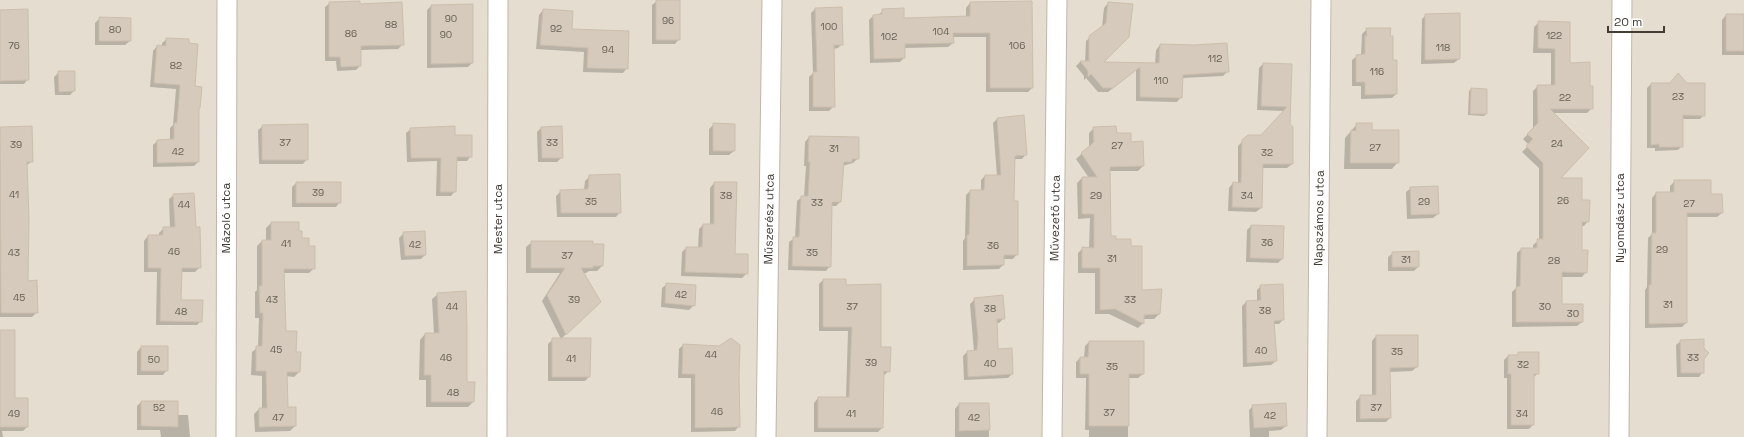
<svg xmlns="http://www.w3.org/2000/svg" width="1744" height="437" viewBox="0 0 1744 437" font-family="'Space Grotesk',sans-serif">
<rect width="100%" height="100%" fill="#f1ece2"/>
<!-- residential -->
<path fill="#e5ded0" d="M 0,0 L 1744,0 L 1744,437 L 0,437 Z"/>
<!-- shadow -->
<path fill="#0003" d="M 657,1 L 679,39 L 675,44 L 652,44 L 652,5 Z
M 330,3 L 359,5 L 403,44 L 398,49 L 360,50 L 360,66 L 356,70 L 337,71 L 336,61 L 325,61 L 325,7 Z
M 970,3 L 1032,88 L 1028,92 L 986,92 L 986,37 L 953,37 L 953,43 L 948,47 L 904,48 L 904,58 L 900,62 L 870,63 L 869,20 L 873,16 L 878,16 L 883,10 L 903,19 L 966,18 L 966,8 Z
M 1108,3 L 1102,63 L 1155,64 L 1156,50 L 1160,45 L 1228,71 L 1223,76 L 1182,78 L 1181,97 L 1177,102 L 1136,101 L 1136,70 L 1108,92 L 1098,92 L 1086,78 L 1084,80 L 1084,76 L 1076,66 L 1080,62 L 1085,62 L 1086,41 L 1102,27 L 1104,8 Z
M 431,6 L 472,63 L 468,67 L 427,68 L 427,10 Z
M 815,9 L 842,44 L 838,48 L 833,49 L 834,106 L 829,111 L 809,111 L 809,77 L 813,73 L 811,13 Z
M 543,10 L 571,30 L 627,68 L 623,73 L 583,72 L 584,52 L 536,49 L 539,15 Z
M 0,11 L 28,79 L 24,84 L 0,84 Z
M 1459,14 L 1459,59 L 1454,63 L 1421,64 L 1422,19 L 1426,15 Z
M 1726,15 L 1744,15 L 1744,55 L 1722,55 L 1722,20 Z
M 100,18 L 130,41 L 125,45 L 95,45 L 95,23 Z
M 1539,22 L 1569,64 L 1589,87 L 1592,108 L 1587,113 L 1553,113 L 1558,179 L 1581,201 L 1588,221 L 1584,226 L 1581,226 L 1581,251 L 1586,272 L 1582,277 L 1561,277 L 1561,305 L 1582,322 L 1577,326 L 1512,327 L 1512,292 L 1516,288 L 1517,253 L 1521,249 L 1533,249 L 1533,245 L 1539,240 L 1539,168 L 1522,152 L 1529,145 L 1523,139 L 1533,129 L 1533,91 L 1538,86 L 1551,86 L 1551,53 L 1533,53 L 1534,27 Z
M 1367,29 L 1392,61 L 1396,61 L 1396,94 L 1392,98 L 1361,99 L 1361,86 L 1352,86 L 1352,60 L 1357,56 L 1361,56 L 1362,34 Z
M 167,39 L 194,87 L 199,108 L 198,110 L 198,162 L 194,166 L 153,167 L 153,145 L 157,141 L 170,140 L 170,128 L 173,125 L 176,89 L 150,87 L 153,51 L 157,46 L 162,47 L 162,43 Z
M 1263,64 L 1291,65 L 1289,125 L 1292,164 L 1287,168 L 1262,168 L 1261,208 L 1256,212 L 1228,211 L 1229,188 L 1233,183 L 1238,184 L 1238,146 L 1243,141 L 1261,136 L 1285,111 L 1257,110 L 1259,68 Z
M 59,72 L 74,91 L 70,95 L 55,95 L 54,77 Z
M 1651,84 L 1704,115 L 1700,119 L 1682,119 L 1682,146 L 1678,150 L 1655,151 L 1655,148 L 1647,148 L 1647,88 Z
M 1471,89 L 1486,114 L 1484,116 L 1468,115 L 1469,91 Z
M 1023,116 L 1026,154 L 1022,159 L 1014,159 L 1013,202 L 1017,254 L 1013,259 L 1003,259 L 1003,265 L 999,269 L 963,270 L 963,241 L 965,238 L 966,195 L 970,191 L 981,191 L 981,180 L 985,176 L 997,176 L 993,123 L 997,119 Z
M 714,124 L 734,151 L 729,155 L 709,155 L 709,129 Z
M 1357,124 L 1398,162 L 1392,169 L 1344,169 L 1345,138 Z
M 263,126 L 307,159 L 303,164 L 259,164 L 258,130 Z
M 31,127 L 32,161 L 26,166 L 27,282 L 37,312 L 32,317 L 0,317 L 0,128 Z
M 541,128 L 562,157 L 557,162 L 538,162 L 537,132 Z
M 1094,128 L 1116,134 L 1130,143 L 1143,166 L 1138,171 L 1109,171 L 1110,237 L 1130,247 L 1141,291 L 1159,314 L 1154,319 L 1143,319 L 1143,323 L 1138,328 L 1109,314 L 1095,314 L 1095,273 L 1078,273 L 1078,253 L 1083,248 L 1089,248 L 1090,218 L 1078,219 L 1077,183 L 1082,178 L 1089,178 L 1076,159 L 1089,147 L 1089,133 Z
M 411,129 L 454,136 L 471,156 L 467,161 L 456,161 L 455,191 L 451,196 L 436,196 L 437,161 L 407,162 L 406,133 Z
M 809,137 L 858,158 L 853,163 L 842,166 L 840,202 L 836,206 L 831,206 L 830,266 L 826,271 L 788,270 L 789,242 L 795,238 L 797,201 L 802,197 L 804,197 L 806,166 L 804,166 L 805,142 Z
M 590,176 L 620,212 L 616,217 L 557,217 L 556,196 L 561,191 L 584,190 L 585,181 Z
M 1675,181 L 1710,195 L 1722,213 L 1717,217 L 1686,217 L 1686,323 L 1682,327 L 1645,328 L 1645,290 L 1647,287 L 1648,238 L 1652,234 L 1652,198 L 1656,193 L 1670,193 L 1670,186 Z
M 296,183 L 340,202 L 336,207 L 292,207 L 292,187 Z
M 714,183 L 736,183 L 734,255 L 747,273 L 742,278 L 681,276 L 682,252 L 686,248 L 698,248 L 699,229 L 703,225 L 710,225 L 710,188 Z
M 1411,188 L 1438,214 L 1433,218 L 1407,219 L 1406,192 Z
M 174,195 L 195,228 L 200,267 L 195,272 L 181,272 L 180,301 L 201,321 L 197,325 L 156,325 L 157,272 L 144,272 L 144,241 L 148,236 L 159,236 L 159,233 L 164,228 L 170,228 L 169,199 Z
M 271,223 L 298,232 L 301,239 L 308,247 L 314,268 L 309,273 L 284,273 L 285,332 L 295,353 L 299,372 L 294,377 L 286,376 L 287,408 L 295,408 L 295,426 L 290,431 L 255,432 L 254,414 L 259,409 L 262,409 L 262,376 L 251,375 L 252,352 L 258,347 L 259,318 L 255,318 L 255,292 L 257,290 L 257,246 L 262,241 L 266,241 L 266,228 Z
M 1251,226 L 1282,259 L 1278,263 L 1246,262 L 1247,230 Z
M 404,233 L 425,255 L 421,259 L 401,260 L 399,238 Z
M 532,242 L 592,245 L 602,266 L 597,271 L 589,271 L 586,273 L 582,273 L 594,307 L 561,339 L 542,301 L 560,273 L 526,273 L 526,247 Z
M 1393,253 L 1418,267 L 1414,271 L 1388,271 L 1388,257 Z
M 823,280 L 845,286 L 880,348 L 889,371 L 883,376 L 882,428 L 878,432 L 814,432 L 814,403 L 818,398 L 846,398 L 848,331 L 819,331 L 819,284 Z
M 667,284 L 694,305 L 689,310 L 661,307 L 662,288 Z
M 1261,286 L 1283,320 L 1279,324 L 1273,324 L 1276,361 L 1271,365 L 1243,367 L 1242,306 L 1246,302 L 1257,301 L 1257,290 Z
M 438,294 L 466,383 L 473,402 L 468,407 L 426,407 L 426,380 L 419,380 L 420,340 L 425,334 L 434,334 L 432,299 Z
M 975,299 L 1004,318 L 999,323 L 996,323 L 997,350 L 1012,374 L 1008,378 L 964,380 L 963,356 L 967,352 L 974,352 L 970,304 Z
M 0,331 L 14,399 L 27,427 L 23,431 L 2,431 L 3,437 L 0,437 Z
M 1376,336 L 1417,336 L 1417,367 L 1412,371 L 1389,372 L 1390,418 L 1386,422 L 1356,422 L 1356,401 L 1361,396 L 1372,396 L 1372,341 Z
M 553,339 L 589,377 L 585,381 L 548,381 L 548,344 Z
M 1681,341 L 1703,358 L 1703,372 L 1699,377 L 1677,377 L 1676,345 Z
M 1089,342 L 1143,342 L 1143,374 L 1138,378 L 1128,378 L 1128,437 L 1089,437 L 1089,430 L 1085,430 L 1086,378 L 1076,378 L 1076,362 L 1080,358 L 1084,358 L 1085,346 Z
M 683,345 L 738,375 L 739,426 L 735,431 L 691,432 L 691,378 L 678,378 L 679,349 Z
M 141,347 L 167,347 L 167,370 L 163,375 L 137,375 L 137,352 Z
M 1519,353 L 1538,373 L 1533,378 L 1533,425 L 1529,429 L 1507,429 L 1507,378 L 1504,378 L 1504,360 L 1508,356 L 1516,356 Z
M 141,402 L 177,415 L 188,415 L 190,437 L 161,437 L 160,430 L 137,430 L 137,406 Z
M 959,404 L 988,404 L 989,437 L 955,437 L 955,409 Z
M 1253,406 L 1286,426 L 1281,430 L 1269,431 L 1269,437 L 1250,437 L 1249,410 Z"/>
<!-- building -->
<path fill="#d5cabb" stroke="#cdbeac" d="M 656,0 L 680,0 L 680,40 L 656,40 Z
M 360,1 L 360,4 L 402,2 L 404,45 L 361,46 L 361,66 L 341,67 L 340,57 L 329,57 L 329,2 Z
M 1032,1 L 1033,88 L 990,88 L 990,33 L 953,33 L 954,43 L 905,44 L 905,58 L 874,59 L 873,15 L 882,14 L 882,9 L 904,8 L 904,18 L 970,16 L 970,2 Z
M 1108,2 L 1133,4 L 1129,37 L 1104,62 L 1159,63 L 1160,44 L 1194,45 L 1227,43 L 1229,72 L 1183,75 L 1182,98 L 1140,97 L 1140,67 L 1113,88 L 1103,88 L 1091,74 L 1088,77 L 1088,71 L 1080,61 L 1089,61 L 1089,36 L 1106,23 Z
M 473,4 L 473,63 L 431,64 L 431,5 Z
M 842,7 L 843,45 L 834,45 L 835,107 L 813,107 L 813,72 L 817,72 L 815,8 Z
M 28,9 L 29,80 L 0,81 L 0,10 Z
M 543,9 L 573,11 L 572,29 L 629,31 L 628,69 L 587,68 L 588,48 L 540,45 Z
M 1460,13 L 1460,59 L 1425,60 L 1425,14 Z
M 1726,14 L 1744,14 L 1744,51 L 1726,51 Z
M 99,17 L 131,18 L 131,41 L 99,41 Z
M 1538,21 L 1570,22 L 1570,63 L 1590,62 L 1590,86 L 1593,86 L 1593,109 L 1550,109 L 1589,148 L 1561,178 L 1582,178 L 1582,200 L 1590,200 L 1589,222 L 1582,222 L 1582,250 L 1588,250 L 1587,273 L 1562,272 L 1562,304 L 1583,304 L 1583,322 L 1516,322 L 1516,287 L 1520,286 L 1521,248 L 1537,248 L 1537,239 L 1543,239 L 1543,163 L 1526,146 L 1533,139 L 1527,134 L 1538,123 L 1537,85 L 1555,85 L 1555,49 L 1538,48 Z
M 1366,28 L 1391,28 L 1390,36 L 1393,36 L 1393,60 L 1397,60 L 1397,94 L 1365,95 L 1365,82 L 1356,82 L 1356,55 L 1365,54 L 1365,36 L 1367,36 Z
M 166,38 L 189,39 L 189,43 L 198,44 L 195,86 L 202,87 L 200,108 L 199,108 L 199,162 L 157,163 L 157,140 L 174,139 L 174,123 L 177,123 L 180,85 L 154,83 L 157,45 L 166,46 Z
M 1263,63 L 1292,64 L 1290,124 L 1293,127 L 1293,164 L 1263,164 L 1262,208 L 1232,207 L 1233,182 L 1241,183 L 1242,140 L 1248,135 L 1261,135 L 1287,107 L 1261,106 Z
M 58,71 L 75,71 L 75,91 L 59,92 Z
M 1678,73 L 1687,83 L 1705,83 L 1705,116 L 1683,115 L 1683,147 L 1659,147 L 1659,144 L 1651,145 L 1651,83 L 1670,83 Z
M 1471,88 L 1487,89 L 1487,114 L 1470,114 Z
M 1024,115 L 1027,155 L 1015,156 L 1014,201 L 1018,201 L 1018,255 L 1004,255 L 1004,265 L 967,266 L 967,235 L 969,235 L 970,190 L 984,190 L 985,175 L 1001,175 L 997,118 Z
M 713,123 L 735,124 L 735,151 L 713,151 Z
M 1356,123 L 1372,123 L 1372,130 L 1399,130 L 1399,163 L 1350,163 L 1351,130 L 1356,131 Z
M 308,124 L 308,160 L 262,160 L 262,125 Z
M 32,126 L 33,162 L 27,162 L 29,219 L 28,281 L 37,280 L 38,313 L 1,313 L 0,127 Z
M 455,126 L 455,135 L 472,135 L 472,157 L 457,157 L 456,192 L 440,192 L 441,158 L 411,158 L 410,128 Z
M 562,126 L 563,158 L 542,158 L 541,127 Z
M 1116,126 L 1117,133 L 1131,133 L 1131,142 L 1143,141 L 1144,166 L 1110,167 L 1111,236 L 1116,236 L 1116,239 L 1131,239 L 1131,246 L 1142,246 L 1142,290 L 1162,289 L 1160,314 L 1144,315 L 1144,324 L 1115,309 L 1100,310 L 1100,268 L 1082,268 L 1082,247 L 1094,248 L 1094,214 L 1082,214 L 1082,177 L 1097,177 L 1081,153 L 1094,142 L 1093,127 Z
M 809,136 L 859,137 L 859,159 L 852,159 L 852,162 L 844,162 L 841,202 L 832,202 L 831,267 L 792,266 L 793,237 L 799,237 L 801,196 L 808,196 L 810,162 L 808,162 Z
M 620,174 L 621,213 L 561,213 L 560,190 L 588,189 L 589,175 Z
M 1674,180 L 1711,180 L 1711,194 L 1722,194 L 1723,213 L 1687,213 L 1687,323 L 1649,324 L 1649,285 L 1651,285 L 1652,233 L 1656,233 L 1656,192 L 1674,192 Z
M 296,182 L 341,182 L 341,203 L 296,203 Z
M 714,182 L 737,182 L 735,254 L 748,254 L 748,274 L 685,272 L 686,247 L 702,247 L 703,224 L 714,224 Z
M 1438,186 L 1439,214 L 1411,215 L 1410,187 Z
M 194,193 L 196,227 L 200,227 L 201,268 L 182,268 L 181,300 L 203,300 L 202,322 L 160,321 L 161,268 L 148,268 L 148,235 L 163,235 L 163,227 L 175,227 L 173,194 Z
M 271,222 L 299,222 L 299,231 L 302,231 L 302,238 L 309,238 L 309,246 L 315,246 L 315,269 L 284,269 L 286,331 L 297,331 L 296,352 L 301,352 L 300,372 L 287,372 L 288,407 L 296,407 L 296,426 L 259,427 L 259,408 L 267,408 L 266,371 L 256,371 L 256,346 L 262,346 L 263,313 L 260,313 L 259,286 L 262,286 L 262,240 L 271,240 Z
M 1251,225 L 1284,226 L 1283,259 L 1250,258 Z
M 425,231 L 426,255 L 405,256 L 403,232 Z
M 531,241 L 593,241 L 593,244 L 604,244 L 603,266 L 593,266 L 593,268 L 581,268 L 601,302 L 566,335 L 547,295 L 565,268 L 531,268 Z
M 1419,251 L 1419,267 L 1392,267 L 1392,252 Z
M 823,279 L 846,279 L 846,285 L 881,284 L 881,347 L 891,347 L 890,372 L 884,371 L 883,428 L 818,428 L 818,397 L 849,397 L 852,327 L 823,327 Z
M 666,283 L 696,285 L 695,306 L 665,303 Z
M 1283,284 L 1284,320 L 1274,321 L 1277,361 L 1247,363 L 1246,301 L 1261,300 L 1260,285 Z
M 466,291 L 467,327 L 467,382 L 475,382 L 474,402 L 431,402 L 431,375 L 424,375 L 425,333 L 439,333 L 437,293 Z
M 1003,295 L 1005,319 L 997,319 L 998,349 L 1012,348 L 1013,374 L 968,377 L 967,351 L 977,350 L 978,338 L 974,298 Z
M 0,330 L 15,330 L 15,398 L 28,398 L 28,427 L 0,427 Z
M 1376,335 L 1418,335 L 1418,367 L 1390,368 L 1391,418 L 1360,419 L 1360,395 L 1376,395 Z
M 552,338 L 591,338 L 590,377 L 552,377 Z
M 731,338 L 740,345 L 739,375 L 740,427 L 695,428 L 695,374 L 682,374 L 683,344 L 719,346 Z
M 1704,339 L 1704,348 L 1709,353 L 1704,359 L 1704,373 L 1681,373 L 1680,340 Z
M 1089,341 L 1144,341 L 1144,374 L 1129,374 L 1129,426 L 1089,426 L 1089,374 L 1080,374 L 1080,357 L 1088,357 Z
M 141,346 L 168,346 L 168,371 L 141,371 Z
M 1518,352 L 1539,352 L 1539,374 L 1534,374 L 1534,425 L 1511,425 L 1511,374 L 1508,374 L 1508,355 L 1518,355 Z
M 141,401 L 178,401 L 178,427 L 141,426 Z
M 959,403 L 989,403 L 990,430 L 959,431 Z
M 1286,403 L 1287,426 L 1254,428 L 1252,405 Z"/>
<g fill="none" stroke-linecap="round" stroke-linejoin="round">
<!-- minor casing -->
<g stroke="#bfb6a8" stroke-width="21">
<path id="minor" d="M 226,437 L 227,0
M 497,437 L 498,0
M 766,437 L 772,0
M 1052,437 L 1057,0
M 1317,437 L 1321,0
M 1619,437 L 1622,0"/>
</g>
<!-- minor -->
<use href="#minor" stroke="#fff" stroke-width="19"/>
</g>
<g text-anchor="middle" dominant-baseline="central" stroke-width="3" stroke-linejoin="round" paint-order="stroke">
<!-- number labels -->
<g font-size="10" fill="#676055">
<text x="451" y="18">90</text>
<text x="668" y="20">96</text>
<text x="391" y="24">88</text>
<text x="829" y="26">100</text>
<text x="556" y="28">92</text>
<text x="115" y="29">80</text>
<text x="941" y="31">104</text>
<text x="351" y="33">86</text>
<text x="446" y="34">90</text>
<text x="1554" y="35">122</text>
<text x="889" y="36">102</text>
<text x="14" y="45">76</text>
<text x="1017" y="45">106</text>
<text x="1443" y="47">118</text>
<text x="608" y="49">94</text>
<text x="1215" y="58">112</text>
<text x="176" y="65">82</text>
<text x="1377" y="71">116</text>
<text x="1161" y="80">110</text>
<text x="1678" y="96">23</text>
<text x="1565" y="97">22</text>
<text x="285" y="142">37</text>
<text x="552" y="142">33</text>
<text x="1557" y="143">24</text>
<text x="16" y="144">39</text>
<text x="1117" y="145">27</text>
<text x="1375" y="147">27</text>
<text x="834" y="148">31</text>
<text x="178" y="151">42</text>
<text x="1267" y="152">32</text>
<text x="318" y="192">39</text>
<text x="14" y="194">41</text>
<text x="726" y="195">38</text>
<text x="1096" y="195">29</text>
<text x="1247" y="195">34</text>
<text x="1563" y="200">26</text>
<text x="591" y="201">35</text>
<text x="1424" y="201">29</text>
<text x="817" y="202">33</text>
<text x="1689" y="203">27</text>
<text x="184" y="204">44</text>
<text x="1267" y="242">36</text>
<text x="286" y="243">41</text>
<text x="415" y="244">42</text>
<text x="993" y="245">36</text>
<text x="1662" y="249">29</text>
<text x="174" y="251">46</text>
<text x="14" y="252">43</text>
<text x="812" y="252">35</text>
<text x="567" y="255">37</text>
<text x="1112" y="258">31</text>
<text x="1406" y="259">31</text>
<text x="1554" y="260">28</text>
<text x="681" y="294">42</text>
<text x="19" y="297">45</text>
<text x="272" y="299">43</text>
<text x="574" y="299">39</text>
<text x="1130" y="299">33</text>
<text x="1668" y="304">31</text>
<text x="452" y="306">44</text>
<text x="852" y="306">37</text>
<text x="1545" y="306">30</text>
<text x="990" y="308">38</text>
<text x="1265" y="310">38</text>
<text x="181" y="311">48</text>
<text x="1573" y="313">30</text>
<text x="276" y="349">45</text>
<text x="1261" y="350">40</text>
<text x="1397" y="351">35</text>
<text x="711" y="354">44</text>
<text x="446" y="357">46</text>
<text x="1693" y="357">33</text>
<text x="571" y="358">41</text>
<text x="154" y="359">50</text>
<text x="871" y="362">39</text>
<text x="990" y="363">40</text>
<text x="1523" y="364">32</text>
<text x="1112" y="366">35</text>
<text x="453" y="392">48</text>
<text x="159" y="407">52</text>
<text x="1376" y="407">37</text>
<text x="717" y="411">46</text>
<text x="1109" y="412">37</text>
<text x="14" y="413">49</text>
<text x="851" y="413">41</text>
<text x="1522" y="413">34</text>
<text x="1270" y="415">42</text>
<text x="278" y="417">47</text>
<text x="974" y="417">42</text>
</g>
<!-- street labels -->
<g font-size="12" fill="#423c33" stroke="#fff">
<text transform="translate(226 218) rotate(-90)">Mázoló utca</text>
<text transform="translate(1055 218) rotate(-89)">Művezető utca</text>
<text transform="translate(1319 218) rotate(-89)">Napszámos utca</text>
<text transform="translate(1620 218) rotate(-90)">Nyomdász utca</text>
<text transform="translate(498 219) rotate(-90)">Mester utca</text>
<text transform="translate(769 219) rotate(-89)">Műszerész utca</text>
</g>
</g>
<!-- scale -->
<path d="M1608 26v6h56v-6" fill="none" stroke="#423c33" stroke-width="2"/>
<text x="1614" y="26" font-size="12" fill="#423c33" stroke="#ffffff" stroke-width="3" paint-order="stroke">20 m</text>
</svg>
